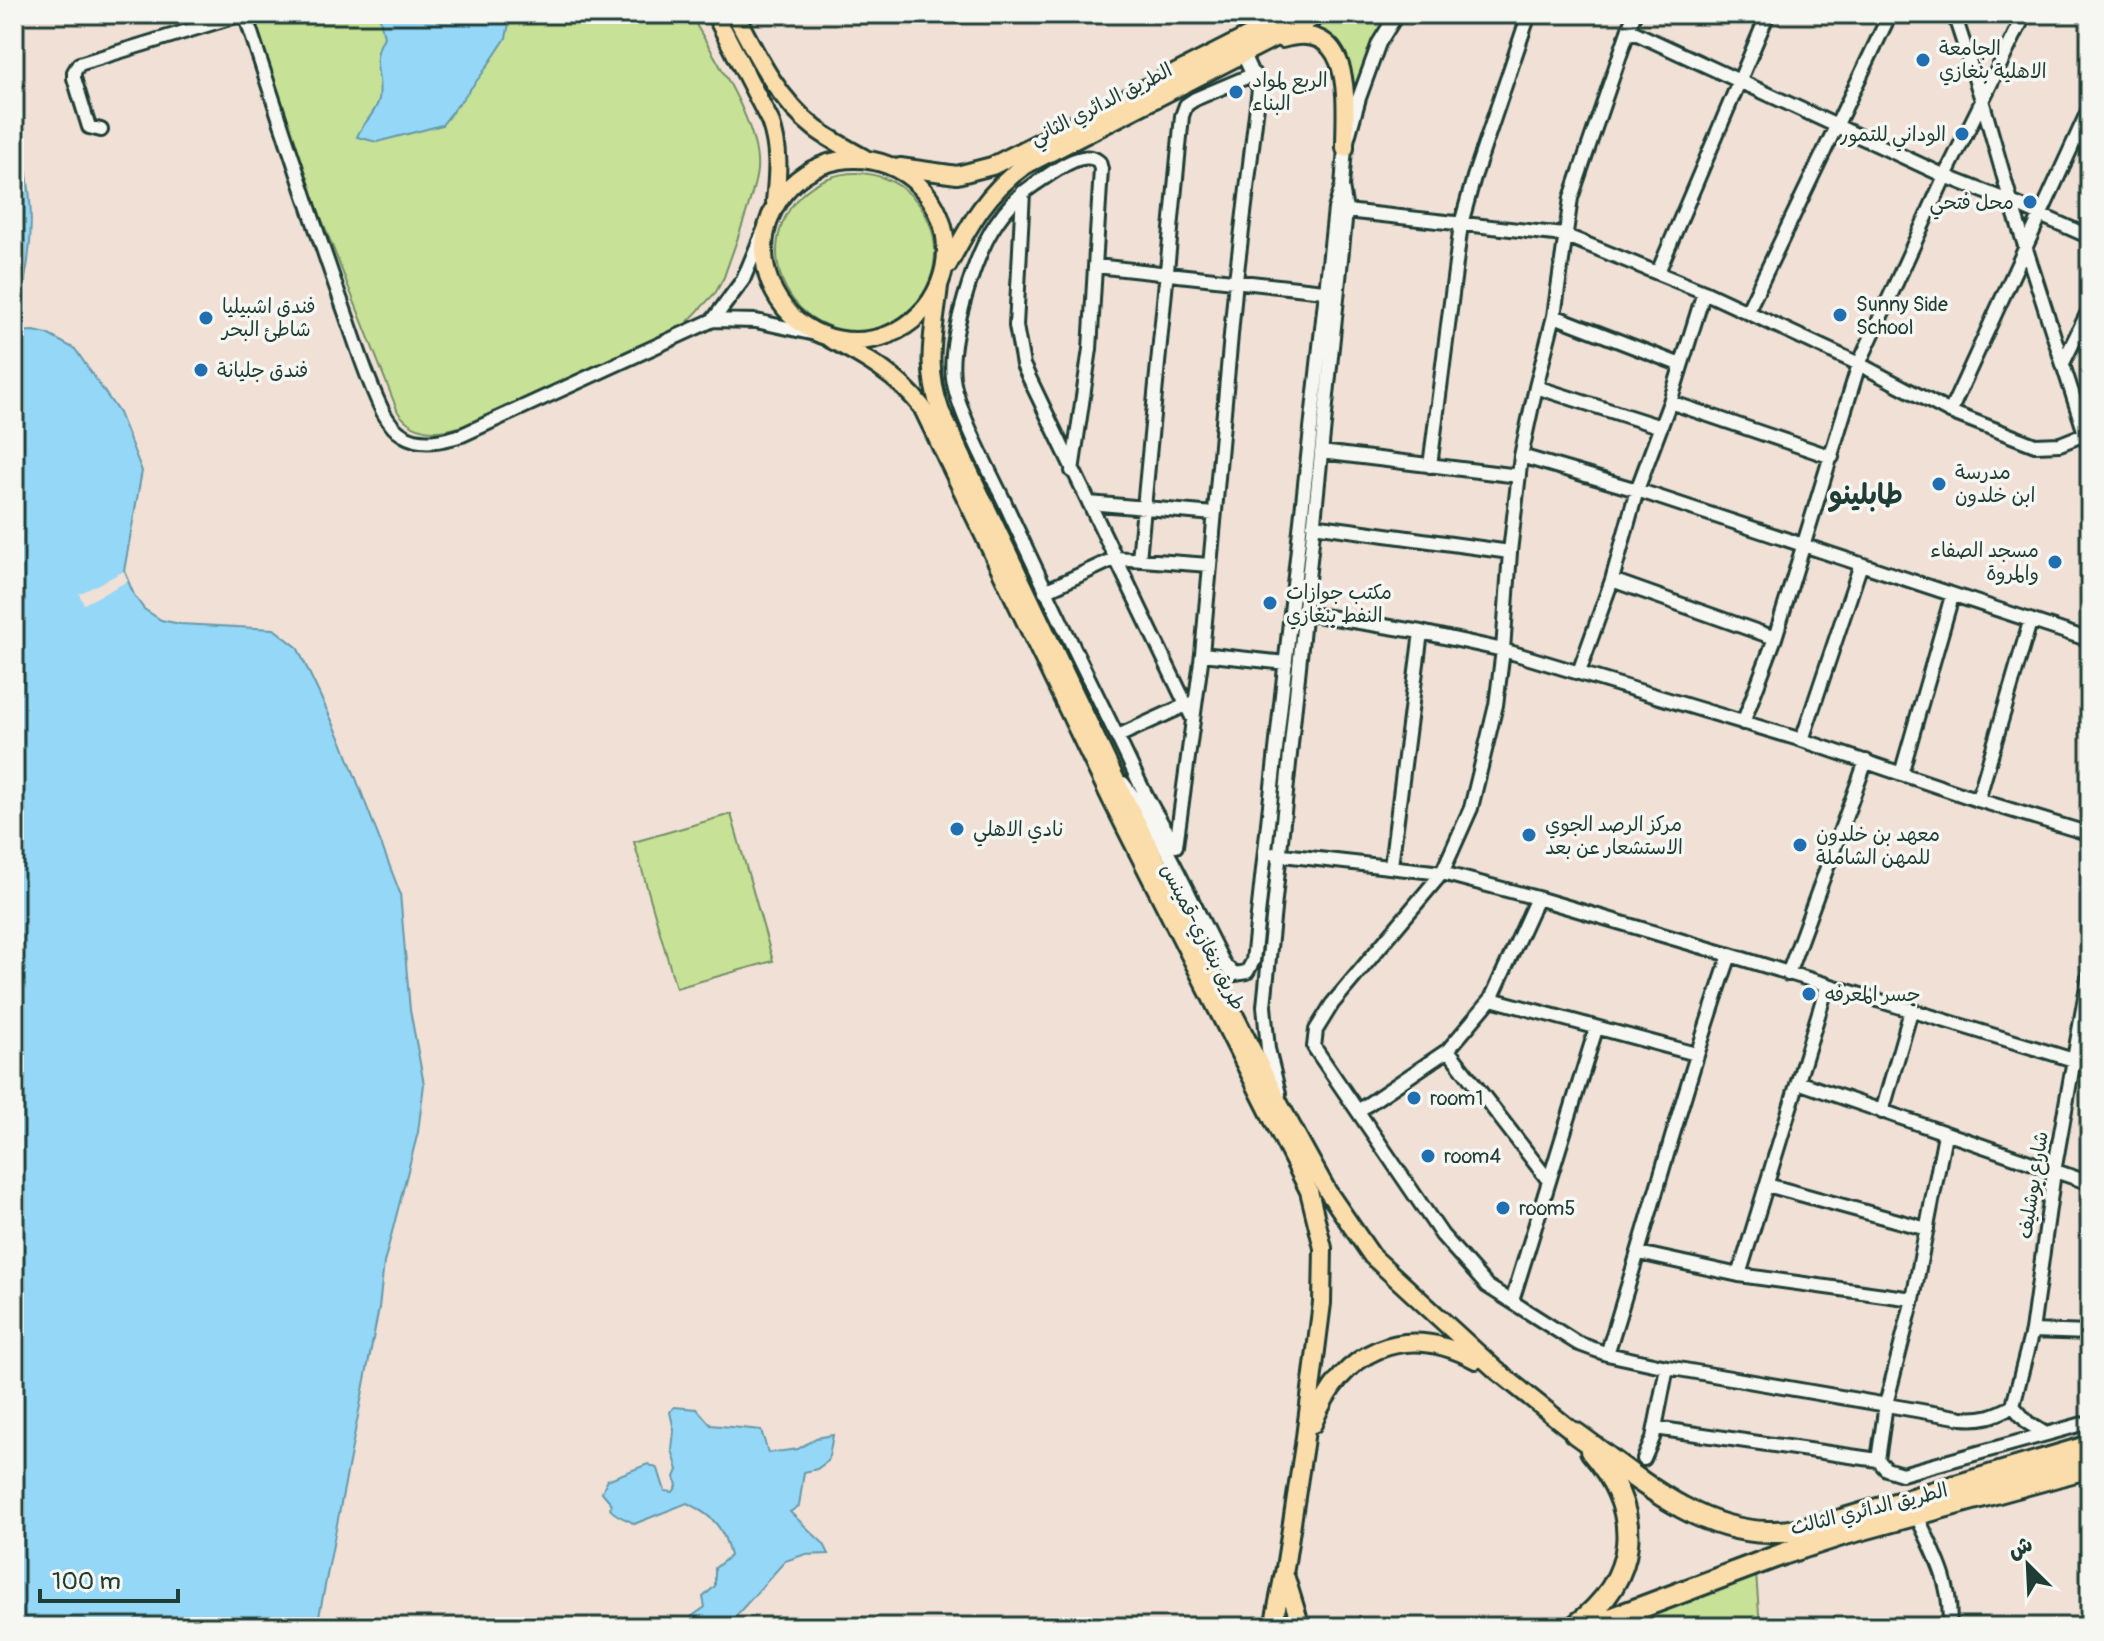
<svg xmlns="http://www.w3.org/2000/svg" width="2104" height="1641" viewBox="0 0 2104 1641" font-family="Pangolin,'Playpen Sans Arabic',sans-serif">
<rect width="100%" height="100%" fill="#f0e0d6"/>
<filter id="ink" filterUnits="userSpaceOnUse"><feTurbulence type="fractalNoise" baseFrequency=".0125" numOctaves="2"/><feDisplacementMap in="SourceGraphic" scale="16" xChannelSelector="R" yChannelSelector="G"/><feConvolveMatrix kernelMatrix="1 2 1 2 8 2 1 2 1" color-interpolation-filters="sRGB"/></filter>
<g filter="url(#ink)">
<!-- green -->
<path fill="#c7e197" stroke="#738f66" stroke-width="2" d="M 251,14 L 690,14 C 712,54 766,132 756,177 C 749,211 735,244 724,277 L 716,292 L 682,328 L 482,420 C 453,430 419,442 398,412 L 307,182 Z
M 1342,14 L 1390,14 L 1371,47 L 1356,95 C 1347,57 1344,52 1312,29 Z
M777 252a79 79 0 1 1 158 0a79 79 0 1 1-158 0Z
M 731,814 L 773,961 L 676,988 L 634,842 Z
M 1756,1573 L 1760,1627 L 1619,1627 Z"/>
<!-- water -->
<path fill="#95d7f7" stroke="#6699a9" stroke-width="2" d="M 379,14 L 511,14 L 506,38 L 482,74 L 442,125 L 377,142 L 357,137 C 362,123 376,114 379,99 C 383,74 369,63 384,37 Z
M 14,122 C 36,189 37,252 14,319 Z
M 34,331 L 47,334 L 75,349 L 119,413 L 142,471 L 124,571 L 134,595 L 144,609 L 161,620 L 180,624 L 274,629 L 297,647 L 342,742 L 400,893 L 410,1010 L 424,1084 L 418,1132 L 384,1263 L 379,1308 L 317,1627 L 14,1627 L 14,332 Z
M 674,1407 L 697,1409 L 711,1425 L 761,1430 L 768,1453 L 798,1449 L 816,1438 L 833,1435 L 828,1461 L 817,1469 L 804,1472 L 799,1506 L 790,1512 L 824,1544 L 829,1554 L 803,1555 L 785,1561 L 726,1627 L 683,1627 L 691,1617 L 705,1607 L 703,1597 L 715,1586 L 715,1568 L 730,1556 C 724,1527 713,1516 687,1503 L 634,1524 C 626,1518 616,1517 610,1509 L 612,1504 L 602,1492 L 607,1480 L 648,1464 L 658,1469 L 665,1491 L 673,1492 L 677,1486 L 675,1477 L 678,1470 L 672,1450 L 674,1430 L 670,1412 Z"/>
<!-- pier -->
<path fill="#f0e0d6" d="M 124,571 L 128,581 L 84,604 L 79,594 Z"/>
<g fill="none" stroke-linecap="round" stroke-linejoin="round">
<!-- minor casing -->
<g stroke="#1f3d34" stroke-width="18">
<path id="minor" d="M 245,14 C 276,109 307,204 340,298 C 354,336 365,376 383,412 C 388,421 394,430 403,435 C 421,446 443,441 462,435 L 713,320 L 756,321 L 820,335
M 1634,14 L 1571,198 L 1554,316 L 1536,387 L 1521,456 L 1510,552 L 1503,650 L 1496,705 L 1471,808 L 1442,873 L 1332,1004 L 1316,1030 L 1314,1047 L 1442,1235 L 1487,1286 L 1577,1343 L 1607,1354 L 1667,1367 L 1962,1418 C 1983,1420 1995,1416 2013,1406
M 1954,14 L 1982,100 L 2011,202 L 2090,449
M 1629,30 L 1945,176 L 2011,202 L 2090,237
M 101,130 L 89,127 L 74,78 L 74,72 L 79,64 L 243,14
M 1023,192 L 1016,326 L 1023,365 L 1192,717
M 1346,211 L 1564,235 L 1704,292 L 1859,364 L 1950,412 L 2035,445 L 2060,444 L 2085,434
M 1096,266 L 1324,291
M 1658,272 L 1768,14
M 1747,312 L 1890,14
M 1554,316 L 1681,365
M 713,320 L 743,280 L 766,225
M 2063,363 L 2090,308
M 1536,387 L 1661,427
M 1670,402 L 1832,457
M 1950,412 L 2090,107
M 1321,452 L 1519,476
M 1521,456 L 1637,490 L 2090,640
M 1430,466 L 1461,224 L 1474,177 L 1529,14
M 1072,471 L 1090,349 L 1101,169 L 1099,162 C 1083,147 1051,174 1035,184 C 1020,194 1007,207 997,222 C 975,253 948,340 953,378 C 957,410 989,470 1004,501 C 1039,577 1075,651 1112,726 C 1132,765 1149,809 1176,844
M 1089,503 L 1214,514
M 1313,525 L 1510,552
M 1139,559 L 1182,116 L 1186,105 L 1195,99 L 1254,74
M 1612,580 L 1775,638
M 1045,591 L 1116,558 L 1209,565
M 1304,613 L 1421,632 L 1503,650 L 1802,740 L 1978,800 L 2090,834
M 1202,654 L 1286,663
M 1579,672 L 1612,580 L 1637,490 L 1670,402 L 1704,292
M 1743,723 L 1775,638 L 1859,364 L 1945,176 L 2025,14
M 1118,736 L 1186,705
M 1802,740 L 1861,564
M 1901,774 L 1952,596
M 1123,783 C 1167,839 1192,904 1225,966 L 1235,974 L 1247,972 L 1253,961 L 1335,209 L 1342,186 L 1345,148 L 1359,98 L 1379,43 L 1397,14
M 1978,800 L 2030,622
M 1176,846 L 1202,654 L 1236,280 L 1259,89 L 1243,54
M 1274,854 L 1442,873 L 1537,898 L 1730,955 L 2090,1065
M 1391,866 L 1421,632
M 1788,974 L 1866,761
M 1491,999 L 1696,1054
M 1448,1050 L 1549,1181
M 1798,1082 L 2090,1183
M 1279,1094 L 1268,1049 L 1264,1006 L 1346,211 L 1342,187
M 1358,1111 L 1448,1050 L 1491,999 L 1537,898
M 1882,1112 L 1911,1011
M 1945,1134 L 1913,1299 L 1886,1404 L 1878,1460 L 1886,1469 L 1902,1474 L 2090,1422
M 1767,1185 L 1927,1229
M 1639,1253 L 1739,1275 L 1913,1299
M 1739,1275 L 1827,986
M 1512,1301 L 1596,1029
M 2032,1331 L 2090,1333
M 1607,1354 C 1649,1221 1684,1087 1730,955
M 2013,1406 L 2032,1331 L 2054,1172 L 2090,969
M 2013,1406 L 2028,1423 L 2046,1434
M 1655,1428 L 1878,1460
M 1644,1459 L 1653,1438 L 1667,1367
M 1914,1510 C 1931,1547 1954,1584 1949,1627"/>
</g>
<!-- major casing -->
<g stroke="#1f3d34" stroke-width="22">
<path id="major" d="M 715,14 L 770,121 C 780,149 778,173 775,202
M 735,14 C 757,56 778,100 816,129 C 831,140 848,149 864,158
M 1282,39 C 1356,18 1345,105 1345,148
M764 250a91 91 0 1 1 182 0a91 91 0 1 1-182 0Z
M 900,167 L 957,175 L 992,166 L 1292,14
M 948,265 C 970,224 986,193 1024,166 L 1321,14
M 939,286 C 934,333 924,366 941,412 L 1123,795 L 1280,1105 L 1328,1192 L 1372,1256 L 1496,1370 L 1575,1433
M 830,339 C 865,357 898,376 922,407 L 1111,799 L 1309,1191 L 1323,1248 L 1322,1303 L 1304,1445 L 1285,1568 L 1273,1627
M 1313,1424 C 1342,1350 1404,1321 1476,1360
M 1286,1578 L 1301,1627"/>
</g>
<!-- highway casing -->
<g stroke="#1f3d34" stroke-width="26">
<path id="highway" d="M 1575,1433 C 1633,1474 1693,1531 1768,1532 C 1793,1533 1817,1526 1841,1520 L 2090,1446
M 1574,1627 C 1640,1578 1644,1512 1591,1451
M 1589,1627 L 1783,1554 L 1845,1534 L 2090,1467"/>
</g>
<!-- minor -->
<use href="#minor" stroke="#f6f6f2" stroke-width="12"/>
<!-- major -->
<use href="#major" stroke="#fbddab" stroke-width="16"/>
<!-- highway -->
<use href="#highway" stroke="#fbddab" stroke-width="20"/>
</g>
</g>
<!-- markers -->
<g fill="#1f6fb2" stroke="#f6f6f2" stroke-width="3">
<circle cx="1923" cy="60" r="8"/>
<circle cx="1236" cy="92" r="8"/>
<circle cx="1962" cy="134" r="8"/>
<circle cx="2030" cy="202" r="8"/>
<circle cx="1840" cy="315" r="8"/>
<circle cx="206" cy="318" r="8"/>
<circle cx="201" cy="370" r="8"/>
<circle cx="1939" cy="484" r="8"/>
<circle cx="2055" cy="562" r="8"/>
<circle cx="1270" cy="603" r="8"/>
<circle cx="957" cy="829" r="8"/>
<circle cx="1529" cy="835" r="8"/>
<circle cx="1800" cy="845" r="8"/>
<circle cx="1809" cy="994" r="8"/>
<circle cx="1414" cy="1098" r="8"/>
<circle cx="1428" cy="1156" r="8"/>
<circle cx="1503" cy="1208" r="8"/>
</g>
<g text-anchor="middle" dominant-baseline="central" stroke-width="7" stroke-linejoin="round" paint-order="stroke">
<!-- poi labels -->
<g font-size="20" fill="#1f3d34" stroke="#f6f6f2" text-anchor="start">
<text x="1939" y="48">الجامعة<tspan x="1939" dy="23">الاهلية بنغازي</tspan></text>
<text x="1252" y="80">الربع لمواد<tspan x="1252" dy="23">البناء</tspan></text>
<text x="1946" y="134" text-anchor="end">الوداني للتمور</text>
<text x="2014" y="202" text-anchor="end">محل فتحي</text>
<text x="1856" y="304">Sunny Side<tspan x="1856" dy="23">School</tspan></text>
<text x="222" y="306">فندق اشبيليا<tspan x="222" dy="23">شاطئ البحر</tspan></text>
<text x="217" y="370">فندق جليانة</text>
<text x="1955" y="472">مدرسة<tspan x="1955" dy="23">ابن خلدون</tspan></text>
<text x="2039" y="550" text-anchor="end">مسجد الصفاء<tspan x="2039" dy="23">والمروة</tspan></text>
<text x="1286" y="592">مكتب جوازات<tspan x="1286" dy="23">النفط بنغازي</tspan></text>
<text x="1545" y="824">مركز الرصد الجوي<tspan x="1545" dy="23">الاستشعار عن بعد</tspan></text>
<text x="973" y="829">نادي الاهلي</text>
<text x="1816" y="834">معهد بن خلدون<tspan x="1816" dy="23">للمهن الشاملة</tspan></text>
<text x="1825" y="994">جسر المعرفه</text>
<text x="1430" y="1098">room1</text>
<text x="1444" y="1156">room4</text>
<text x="1519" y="1208">room5</text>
</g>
<!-- street labels -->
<g font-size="20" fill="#1f3d34" stroke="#f6f6f2">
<text transform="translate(1101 104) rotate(-27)">الطريق الدائري الثاني</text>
<text transform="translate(1203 937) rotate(63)">طريق بنغازي-قمينس</text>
<text transform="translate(2033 1185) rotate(-81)">شارع بوشليف</text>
<text transform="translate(1869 1509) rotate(-14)">الطريق الدائري الثالث</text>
</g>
<!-- district labels -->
<g font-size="28" font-weight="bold" fill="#1f3d34" stroke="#f6f6f2">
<text x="1866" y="495">طابلينو</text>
</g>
</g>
<!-- margin -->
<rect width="2104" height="1641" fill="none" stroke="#f6f6f2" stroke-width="48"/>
<rect x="24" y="24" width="2056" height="1593" fill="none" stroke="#1f3d34" stroke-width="3" filter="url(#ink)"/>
<!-- north arrow -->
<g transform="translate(2028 1565) rotate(336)" stroke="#f6f6f2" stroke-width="6" paint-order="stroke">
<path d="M0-6L14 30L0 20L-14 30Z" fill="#1f3d34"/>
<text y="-12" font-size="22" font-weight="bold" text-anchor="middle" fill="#1f3d34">ش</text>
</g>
<!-- scale -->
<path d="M40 1589v12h138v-12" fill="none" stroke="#1f3d34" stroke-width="4"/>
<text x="52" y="1589" font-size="24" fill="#1f3d34" stroke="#f6f6f2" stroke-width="6" paint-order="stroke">100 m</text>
</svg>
